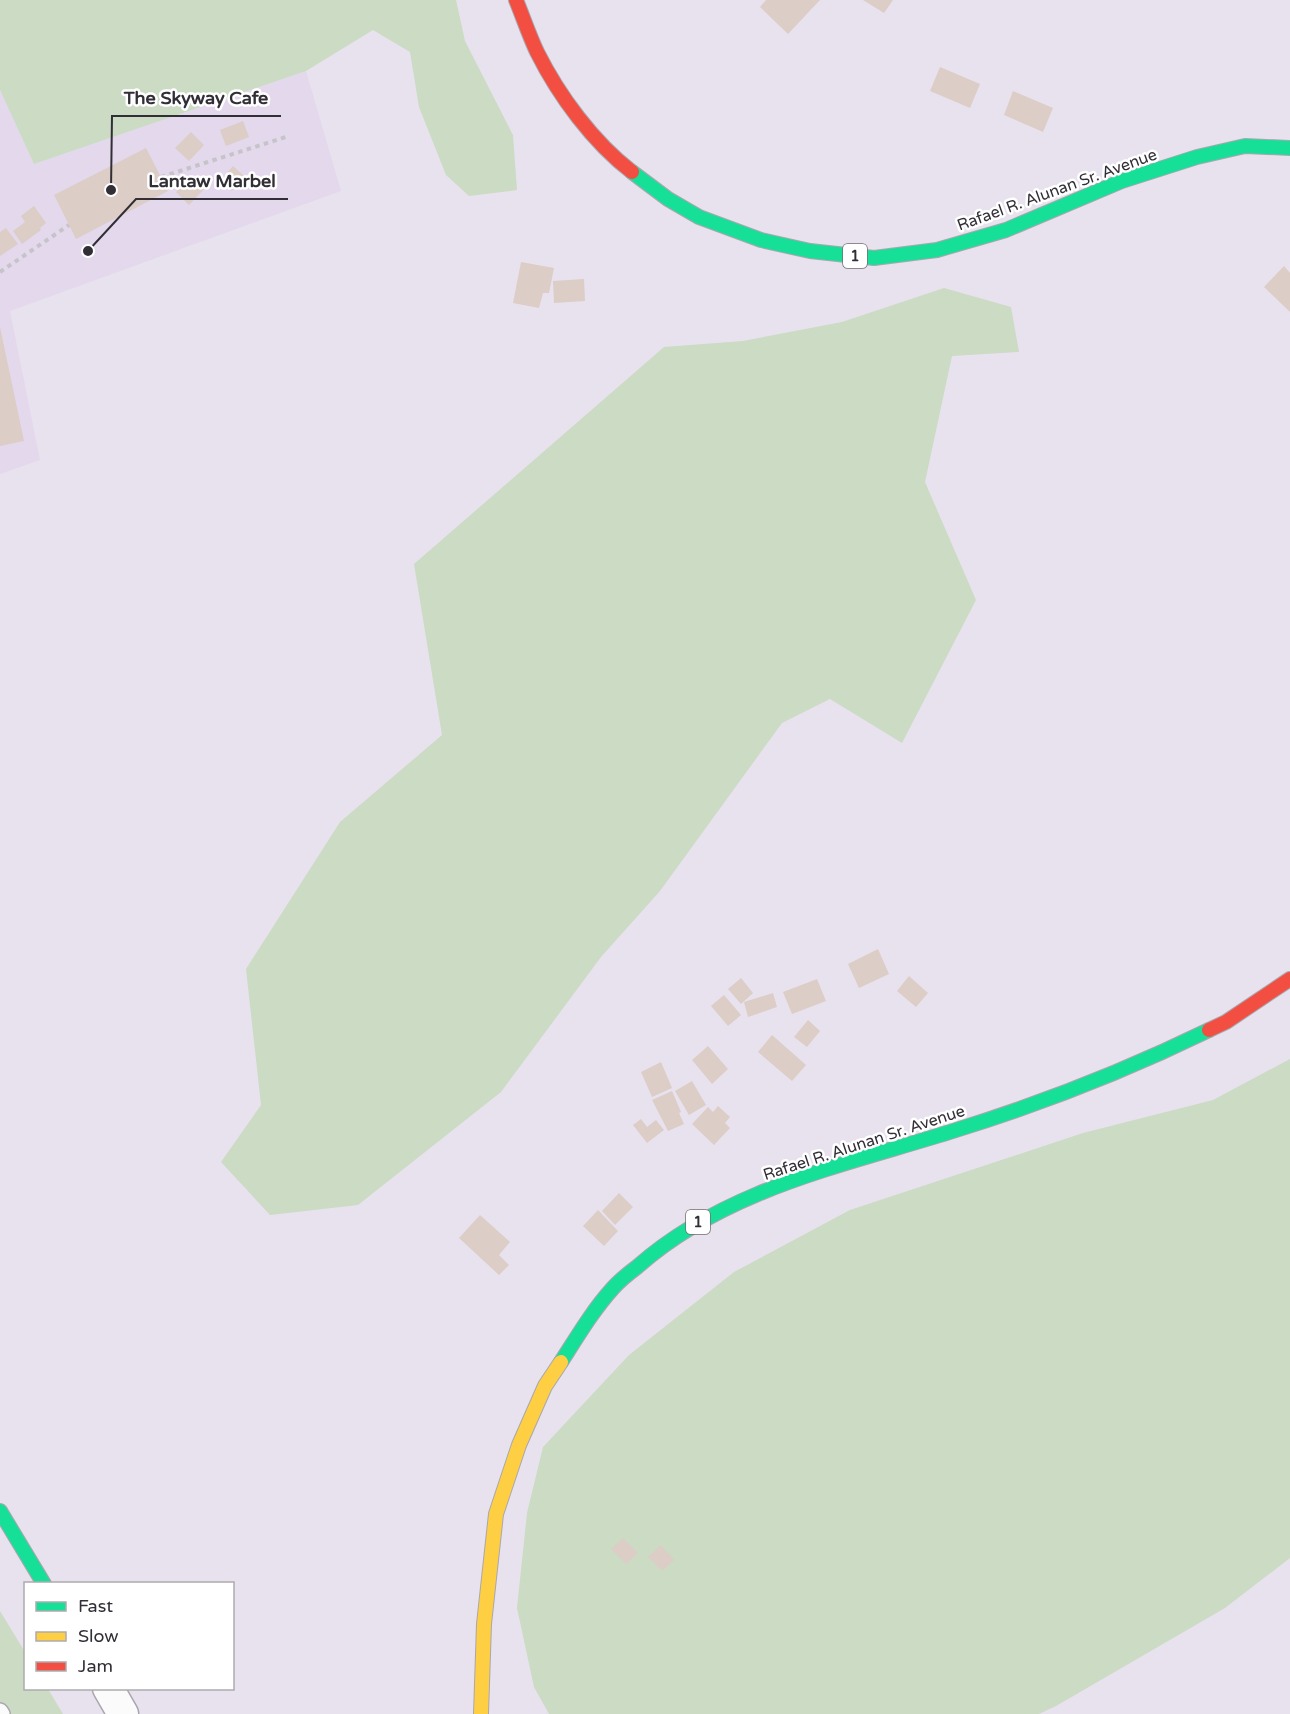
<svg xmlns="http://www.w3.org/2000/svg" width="1290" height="1714" viewBox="0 0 1290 1714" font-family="'Varela Round',sans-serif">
<rect width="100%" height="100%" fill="#e8e2ee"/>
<!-- built -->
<path fill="#e3d8ec" d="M 306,71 L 341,191 L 10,311 L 40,460 L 0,474 L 0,90 L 34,164 Z"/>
<!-- green -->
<path fill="#cbdbc4" d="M 0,0 L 456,0 L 465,41 L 513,135 L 517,190 L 469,196 L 446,175 L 419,107 L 410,52 L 373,30 L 306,71 L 34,164 L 0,90 Z
M 944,288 L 1011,307 L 1019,352 L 952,356 L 925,482 L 976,600 L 902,743 L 830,699 L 782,723 L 660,891 L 601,957 L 501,1092 L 358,1205 L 270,1215 L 221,1162 L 261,1105 L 246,969 L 340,822 L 442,735 L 414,564 L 664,347 L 743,341 L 842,322 Z
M 1290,1059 L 1290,1558 L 1225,1608 L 1056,1706 L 1039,1714 L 549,1714 L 534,1687 L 517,1608 L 527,1513 L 543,1447 L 629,1355 L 734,1272 L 850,1210 L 1083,1133 L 1213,1100 Z
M 0,1611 L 25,1652 L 26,1688 L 48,1689 L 63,1714 L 0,1714 Z"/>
<!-- building -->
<path fill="#dccdc6" d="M 766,0 L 820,0 L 788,34 L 760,7 Z
M 863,0 L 893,0 L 884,13 Z
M 940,67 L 980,84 L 970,108 L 930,91 Z
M 1013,91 L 1053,108 L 1043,132 L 1004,115 Z
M 243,121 L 249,137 L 226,146 L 220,130 Z
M 191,132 L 204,145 L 189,161 L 175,148 Z
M 146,148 L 168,191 L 76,239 L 54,195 Z
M 233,166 L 245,177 L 231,191 L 220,181 Z
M 192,175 L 205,188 L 189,205 L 176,192 Z
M 34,206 L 46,223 L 40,228 L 41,230 L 22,244 L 13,231 L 25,222 L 21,216 Z
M 6,228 L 18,244 L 0,256 L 0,232 Z
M 521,262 L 554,268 L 549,293 L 543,293 L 539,308 L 513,303 Z
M 1284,266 L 1290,273 L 1290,312 L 1264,287 Z
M 584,279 L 585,301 L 554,303 L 553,281 Z
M 0,327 L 24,441 L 0,446 Z
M 878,949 L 889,974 L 859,988 L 848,964 Z
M 909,976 L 928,993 L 916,1007 L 897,991 Z
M 741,978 L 753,993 L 741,1004 L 728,989 Z
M 817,979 L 826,1001 L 792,1014 L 783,992 Z
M 773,993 L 777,1007 L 748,1017 L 744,1002 Z
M 724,995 L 741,1015 L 728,1026 L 711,1006 Z
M 808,1020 L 820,1031 L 807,1047 L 794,1037 Z
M 772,1035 L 806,1065 L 792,1081 L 758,1052 Z
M 708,1046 L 728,1069 L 712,1084 L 692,1060 Z
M 661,1062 L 672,1088 L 652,1097 L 641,1072 Z
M 692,1081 L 706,1105 L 689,1115 L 675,1091 Z
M 672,1091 L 681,1112 L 679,1113 L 684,1124 L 668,1131 L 652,1100 Z
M 718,1106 L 730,1117 L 725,1123 L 730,1128 L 714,1145 L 692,1124 L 708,1107 L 713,1112 Z
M 641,1119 L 647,1127 L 656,1120 L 664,1130 L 647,1143 L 633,1125 Z
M 619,1193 L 633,1207 L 615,1225 L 602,1211 Z
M 598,1210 L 618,1231 L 604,1246 L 583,1226 Z
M 480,1215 L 510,1242 L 499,1255 L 509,1265 L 499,1275 L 459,1238 Z
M 623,1538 L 638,1553 L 626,1564 L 611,1549 Z
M 661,1545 L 674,1560 L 662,1571 L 648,1557 Z"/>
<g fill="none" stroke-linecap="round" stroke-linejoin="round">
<!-- lane casing -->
<g stroke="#aaa6ae" stroke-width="18">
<path id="lane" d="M 0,1711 L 2,1714"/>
</g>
<!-- street casing -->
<g stroke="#aaa6ae" stroke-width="33">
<path id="street" d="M 108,1688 L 123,1714"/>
</g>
<!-- fast casing -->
<g stroke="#aaa6ae" stroke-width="16">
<path id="fast" d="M 632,172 L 668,199 L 699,217 L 761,240 L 810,251 L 874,258 L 937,250 L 1006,230 L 1122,181 L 1197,157 L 1245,146 L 1290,148
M 561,1362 C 577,1337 593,1310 613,1288 C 620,1280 629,1273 637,1267 C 726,1188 846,1165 956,1130 C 1043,1103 1127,1070 1209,1030
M 0,1511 L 44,1584"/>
</g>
<!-- slow casing -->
<g stroke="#aaa6ae" stroke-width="16">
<path id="slow" d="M 481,1714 L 484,1624 L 496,1514 L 519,1445 L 545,1386 L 561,1362"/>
</g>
<!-- jam casing -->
<g stroke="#aaa6ae" stroke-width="16">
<path id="jam" d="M 516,0 C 523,17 529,35 537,52 C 559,96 593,142 632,172
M 1209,1030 L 1226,1022 L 1290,979"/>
</g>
<!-- path -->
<path stroke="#c6c4c8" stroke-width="4" stroke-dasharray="4.5 4.5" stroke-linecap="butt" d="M 161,177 L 289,136
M 0,272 L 69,225"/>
<!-- lane -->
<use href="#lane" stroke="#fcfbfc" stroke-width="15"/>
<!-- street -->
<use href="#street" stroke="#fcfbfc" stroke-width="30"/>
<!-- fast -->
<use href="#fast" stroke="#16e098" stroke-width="14"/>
<!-- slow -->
<use href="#slow" stroke="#ffcf43" stroke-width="14"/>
<!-- jam -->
<use href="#jam" stroke="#f24e42" stroke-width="14"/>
</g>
<g text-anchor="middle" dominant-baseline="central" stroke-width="5" stroke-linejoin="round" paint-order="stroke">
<!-- shield labels -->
<g fill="#fff" stroke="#706d72" stroke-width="1.5">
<rect x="843" y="244" width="24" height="24" rx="4.5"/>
<rect x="686" y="1210" width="24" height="24" rx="4.5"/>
</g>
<g font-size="15" font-weight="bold" fill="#322e36">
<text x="855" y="256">1</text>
<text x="698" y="1222">1</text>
</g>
<!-- street labels -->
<g font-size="16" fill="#322e36" stroke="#fff">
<text transform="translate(1057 190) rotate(-20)">Rafael R. Alunan Sr. Avenue</text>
<text transform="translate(864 1143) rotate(-18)">Rafael R. Alunan Sr. Avenue</text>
</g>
</g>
<!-- callouts -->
<path fill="none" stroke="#322e36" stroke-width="2" d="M111 190L112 116H281M88 251L136 199H288"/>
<g fill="#322e36" stroke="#fff" stroke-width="2">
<circle cx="111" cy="190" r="6"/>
<circle cx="88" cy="251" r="6"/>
</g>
<g font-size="18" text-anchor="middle" font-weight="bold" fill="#322e36" stroke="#fff" stroke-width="5" stroke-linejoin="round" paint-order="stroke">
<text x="196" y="104">The Skyway Cafe</text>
<text x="212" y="187">Lantaw Marbel</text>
</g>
<!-- legend -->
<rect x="24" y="1582" width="210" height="108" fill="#ffffff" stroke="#adabaf" stroke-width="1.5"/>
<rect x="36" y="1602" width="30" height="9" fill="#16e098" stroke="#adabaf" stroke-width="1.5"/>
<text x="78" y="1612" font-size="18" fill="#322e36">Fast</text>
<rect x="36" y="1632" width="30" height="9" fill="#ffcf43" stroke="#adabaf" stroke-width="1.5"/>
<text x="78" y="1642" font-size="18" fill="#322e36">Slow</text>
<rect x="36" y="1662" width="30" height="9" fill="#f24e42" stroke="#adabaf" stroke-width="1.5"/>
<text x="78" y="1672" font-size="18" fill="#322e36">Jam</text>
</svg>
